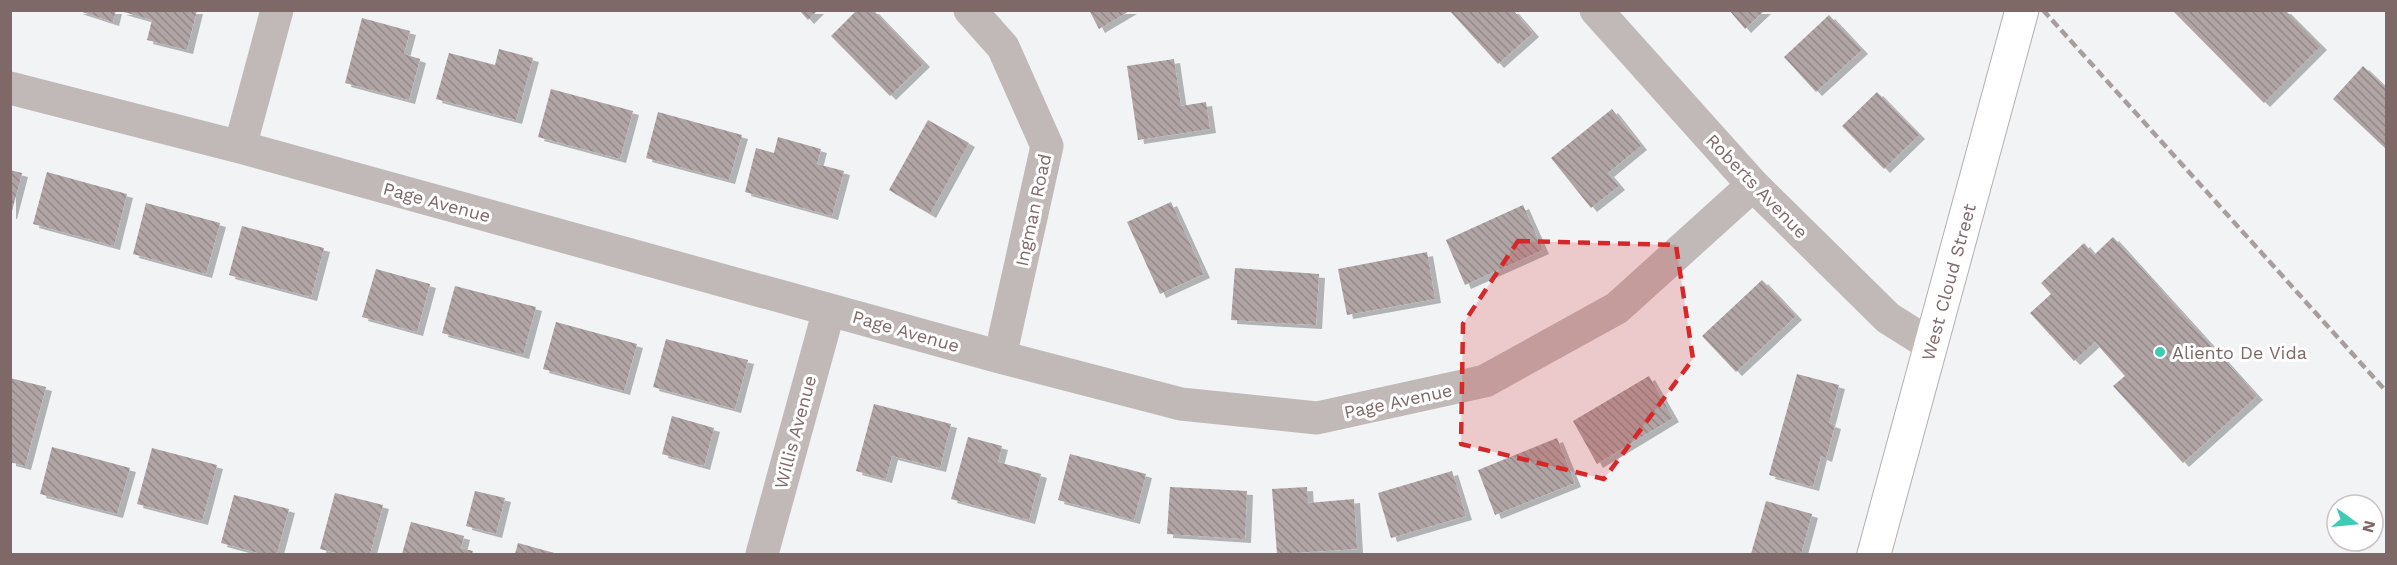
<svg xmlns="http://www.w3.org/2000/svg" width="2397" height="565" viewBox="0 0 2397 565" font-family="'Work Sans',sans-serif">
<defs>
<pattern id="building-back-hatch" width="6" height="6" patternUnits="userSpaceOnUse" patternTransform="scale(1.5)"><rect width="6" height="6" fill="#b0a4a5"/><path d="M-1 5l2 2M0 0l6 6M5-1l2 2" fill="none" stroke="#948a8a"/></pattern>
<filter id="shadow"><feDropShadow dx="6" dy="4" stdDeviation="0" flood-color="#0004"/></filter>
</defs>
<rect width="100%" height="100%" fill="#f2f3f5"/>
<!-- building -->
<path fill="url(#building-back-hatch)" filter="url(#shadow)" d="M 76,10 L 116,10 L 113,22 Z
M 197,10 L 187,50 L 147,40 L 152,20 L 120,11 Z
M 799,10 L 818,10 L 808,20 Z
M 857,10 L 873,10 L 924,63 L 890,96 L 831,36 Z
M 1089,10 L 1131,10 L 1099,29 Z
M 1449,10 L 1513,10 L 1533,33 L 1498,64 Z
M 1729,10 L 1765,10 L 1745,29 Z
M 2172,10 L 2285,10 L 2321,46 L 2264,103 Z
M 1829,15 L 1862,50 L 1816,92 L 1784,57 Z
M 362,18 L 410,31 L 404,54 L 420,59 L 409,100 L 345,83 Z
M 499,49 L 533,58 L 516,120 L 436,99 L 449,53 L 495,65 Z
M 1174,59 L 1181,106 L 1206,102 L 1210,129 L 1138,140 L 1127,66 Z
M 2363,66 L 2386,88 L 2386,149 L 2333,99 Z
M 551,89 L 633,111 L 620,159 L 538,137 Z
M 1877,92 L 1919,135 L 1884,169 L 1842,126 Z
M 1612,109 L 1641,146 L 1608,173 L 1619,186 L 1591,208 L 1551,158 Z
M 658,112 L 742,135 L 729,180 L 646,158 Z
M 928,120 L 969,143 L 930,214 L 889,190 Z
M 778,137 L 821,149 L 817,164 L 844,171 L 832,216 L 745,192 L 756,148 L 774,153 Z
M 10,170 L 22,173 L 11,215 L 10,215 Z
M 47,172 L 127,194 L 114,246 L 33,224 Z
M 1171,202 L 1204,274 L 1160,294 L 1127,222 Z
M 146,203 L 220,223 L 206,274 L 133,254 Z
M 1523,205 L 1543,250 L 1465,285 L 1446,240 Z
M 242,226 L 324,248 L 311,297 L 229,275 Z
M 2113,237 L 2257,396 L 2183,463 L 2113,386 L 2125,376 L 2095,342 L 2074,361 L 2030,313 L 2051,294 L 2041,283 L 2084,243 L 2094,255 Z
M 1427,252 L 1435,299 L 1347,315 L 1338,269 Z
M 1235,268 L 1319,274 L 1316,325 L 1231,320 Z
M 376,269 L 430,284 L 417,332 L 362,317 Z
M 1762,280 L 1796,316 L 1736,372 L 1702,336 Z
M 455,286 L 536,307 L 523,355 L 442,333 Z
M 556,322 L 637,344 L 624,391 L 543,369 Z
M 666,339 L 748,360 L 735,409 L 653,387 Z
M 1797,374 L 1839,385 L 1829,423 L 1835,425 L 1826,458 L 1821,456 L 1813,487 L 1769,475 Z
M 1649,376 L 1673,418 L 1597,464 L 1573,421 Z
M 10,378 L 46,387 L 25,466 L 10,462 Z
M 874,404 L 951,424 L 940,468 L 892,456 L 886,479 L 856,471 Z
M 672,416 L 714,428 L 704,466 L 662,454 Z
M 968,437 L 1002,446 L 998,462 L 1041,474 L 1029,520 L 951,499 Z
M 1557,438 L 1575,483 L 1495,515 L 1478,470 Z
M 52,447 L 130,468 L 117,514 L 40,494 Z
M 152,448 L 217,465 L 202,521 L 137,504 Z
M 1070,454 L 1146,474 L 1134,520 L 1058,500 Z
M 1452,471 L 1466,516 L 1391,538 L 1378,493 Z
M 1170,487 L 1247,491 L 1245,539 L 1167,534 Z
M 1307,487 L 1308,503 L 1354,499 L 1357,549 L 1277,554 L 1272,489 Z
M 475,491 L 505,498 L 496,534 L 466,526 Z
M 335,493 L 383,505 L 370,554 L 340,554 L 320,549 Z
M 234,495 L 289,509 L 277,554 L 262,554 L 221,543 Z
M 1766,501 L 1812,514 L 1801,554 L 1751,554 Z
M 411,522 L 464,536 L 461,548 L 473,551 L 472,554 L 402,554 Z
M 518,543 L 558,554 L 515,554 Z"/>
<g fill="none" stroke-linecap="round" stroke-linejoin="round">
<!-- secondary casing -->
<g stroke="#b6aead" stroke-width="35">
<g id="secondary">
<path id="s1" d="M 1874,554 L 2022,10"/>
</g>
</g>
<!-- street -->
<path stroke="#c0b9b8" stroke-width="33" d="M 970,10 L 1003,47 L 1047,146 L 1000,357
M 1596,10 L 1753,185 L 1888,318 L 1931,345
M 10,88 L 240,147 L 1000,357 L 1181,404 L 1317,418 L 1485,381 L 1617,308 L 1753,185
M 240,147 L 277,10
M 762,554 L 829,310"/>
<!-- secondary -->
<use href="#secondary" stroke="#fff" stroke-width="33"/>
<!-- rail -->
<path stroke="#a79e9d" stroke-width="4.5" stroke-dasharray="9 4.5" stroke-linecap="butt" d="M 2043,10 L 2386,391"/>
</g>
<!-- marked area -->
<path fill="#d62828" fill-opacity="0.2" stroke="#d62828" stroke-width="4.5" stroke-dasharray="12 8" stroke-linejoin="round" d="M 1518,241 L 1676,245 L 1693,359 L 1604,479 L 1461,444 L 1463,324 Z"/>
<!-- markers -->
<circle fill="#3cccb4" stroke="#fff" stroke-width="2" cx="2160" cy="352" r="6"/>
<g text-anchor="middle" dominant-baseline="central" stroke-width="6" stroke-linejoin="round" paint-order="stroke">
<!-- street labels -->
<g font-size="18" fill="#7f6968" stroke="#fff">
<text transform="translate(1757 186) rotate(46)">Roberts Avenue</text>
<text transform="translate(437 202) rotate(15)">Page Avenue</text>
<text transform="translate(1033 210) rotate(-78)">Ingman Road</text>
<text stroke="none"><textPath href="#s1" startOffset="282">West Cloud Street</textPath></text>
<text transform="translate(906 331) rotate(16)">Page Avenue</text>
<text transform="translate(1398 401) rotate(-12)">Page Avenue</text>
<text transform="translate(795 432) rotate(-75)">Willis Avenue</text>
</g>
<!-- poi labels -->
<g font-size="18" fill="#7f6968" stroke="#fff" text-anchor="start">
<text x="2172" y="352">Aliento De Vida</text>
</g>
</g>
<!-- border -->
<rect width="2397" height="565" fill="none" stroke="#7f6968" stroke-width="24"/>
<!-- north arrow -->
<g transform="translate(2355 523) rotate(105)"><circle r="28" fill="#ffffff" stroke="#ccc3c3" stroke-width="1.5"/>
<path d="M0-4.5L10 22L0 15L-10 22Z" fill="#3cccb4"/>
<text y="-9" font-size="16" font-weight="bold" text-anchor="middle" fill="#7f6968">N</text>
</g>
</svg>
